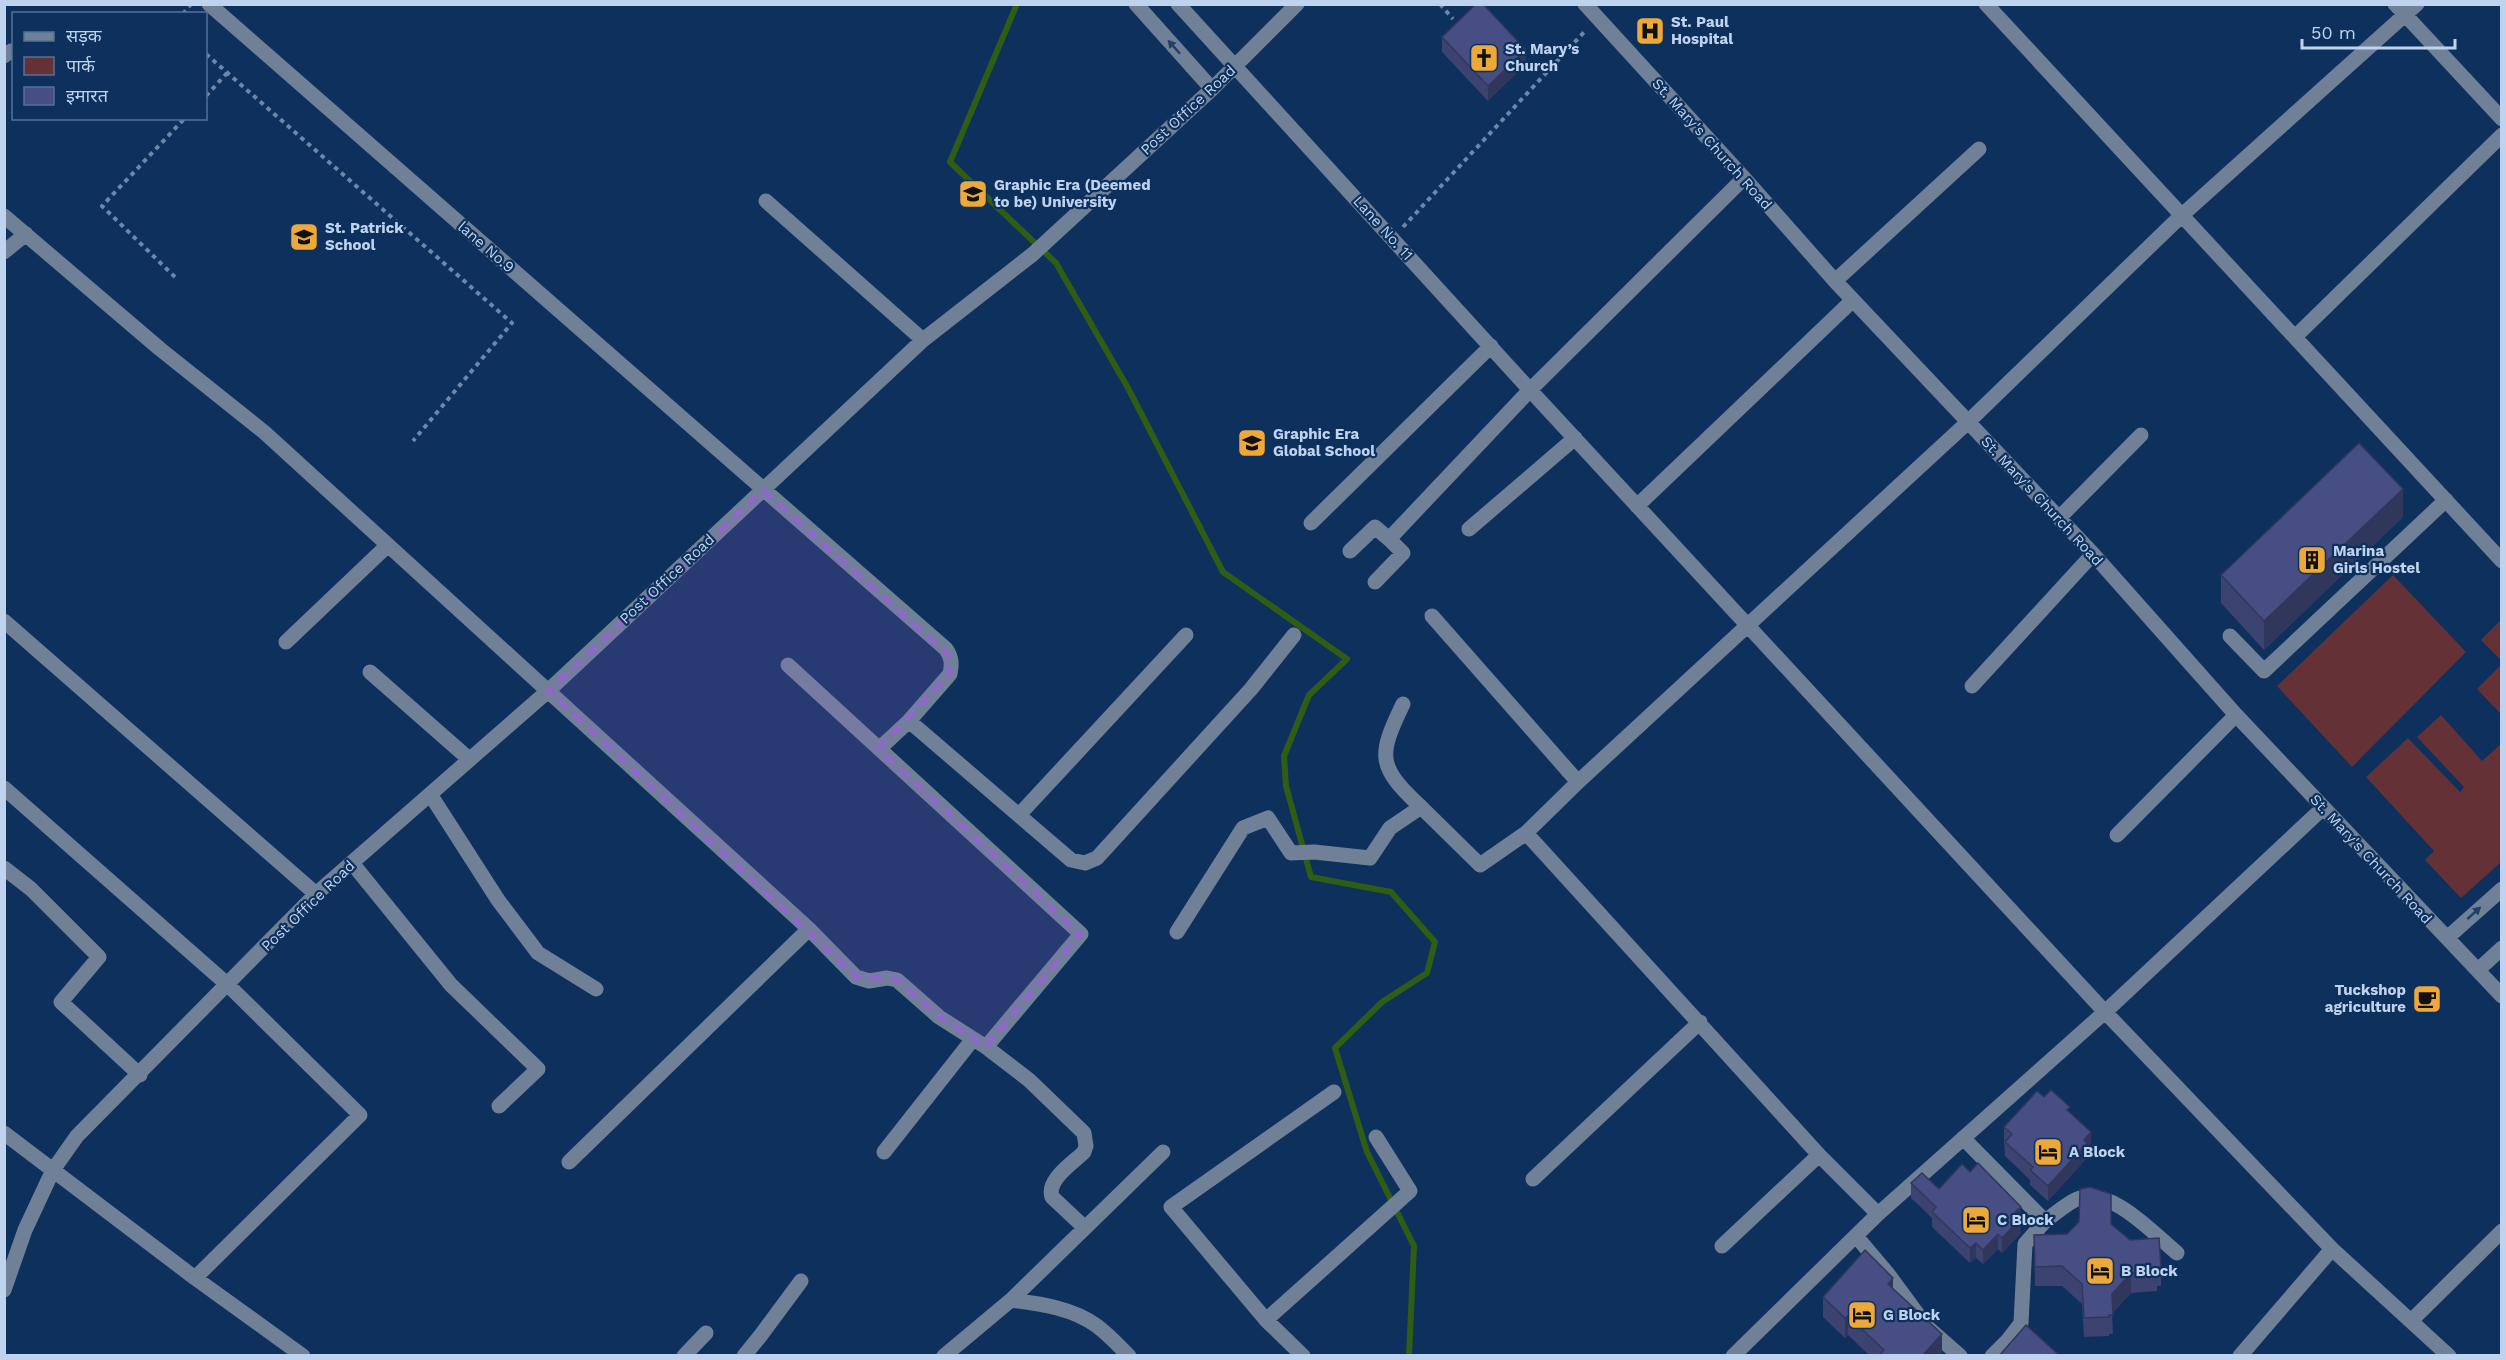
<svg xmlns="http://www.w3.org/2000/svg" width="2506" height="1360" viewBox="0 0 2506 1360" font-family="'Work Sans','Noto Sans Devanagari',sans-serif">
<rect width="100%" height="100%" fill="#0d305c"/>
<!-- green -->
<path fill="#643236" d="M 2393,575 L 2466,652 L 2352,767 L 2277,686 Z
M 2501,620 L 2501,660 L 2481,640 Z
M 2501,665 L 2501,714 L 2477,689 Z
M 2441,715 L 2482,761 L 2501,744 L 2501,862 L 2461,898 L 2425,860 L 2434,851 L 2366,777 L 2408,738 L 2460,792 L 2464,787 L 2417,737 Z"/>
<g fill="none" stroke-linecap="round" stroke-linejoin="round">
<!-- stream -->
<path stroke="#305d14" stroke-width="6" d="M 1017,4 L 950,162 L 1056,263 L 1128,388 L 1223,572 L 1347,659 L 1309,695 L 1284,756 L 1286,786 L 1311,877 L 1391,892 L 1435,942 L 1427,973 L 1382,1002 L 1335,1048 L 1367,1152 L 1414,1246 L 1409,1356"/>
<!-- path -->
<path stroke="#6c87aa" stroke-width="4" stroke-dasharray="4.5 4.5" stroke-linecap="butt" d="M 1440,4 L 1453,19
M 183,14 L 191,4
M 206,54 L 512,323 L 413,441
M 206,96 L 227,73
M 1403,227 L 1586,30
M 175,277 L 102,206 L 185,118"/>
<!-- minor -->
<path stroke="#708197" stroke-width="15" d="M 209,4 L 946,649 C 952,658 952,664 950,674 L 909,721 L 879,749
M 1136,4 L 1212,89
M 1178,4 L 1530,390 L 2105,1012 L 2332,1249 L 2240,1356
M 1585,4 L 1744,178 L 1835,281 L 2093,554 L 2236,715 L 2502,996
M 1986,4 L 2502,561
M 2395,4 L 2502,119
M 4,56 L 11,51
M 766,201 L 923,340
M 4,216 L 160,349 L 264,432 L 809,929 L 856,977 L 869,981 L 887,978 L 897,980 L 939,1017 L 986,1047 L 1029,1080 L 1084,1133 L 1086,1146 L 1084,1152 C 1073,1163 1046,1180 1052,1197 L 1085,1228
M 4,252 L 26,234
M 1835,281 L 1979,149
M 2296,336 L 2502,135
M 1637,506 L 1853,300
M 2059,518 L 2141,435
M 1311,523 L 1491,346
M 1469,529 L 1575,438
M 1350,551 L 1375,527 L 1389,539
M 1375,582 L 1403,553 L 1389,539 L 1530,390 L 1744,178
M 1432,616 L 1578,782
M 4,621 L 316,894
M 2230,636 L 2264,671 L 2446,500
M 286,642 L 388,545
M 788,665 L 1081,934 L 986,1047
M 370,672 L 469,759
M 1972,686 L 2093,554
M 1403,704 C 1378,756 1377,766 1421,807
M 909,721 L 1071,860 L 1085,863 L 1097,858 L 1251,689 L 1294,635
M 4,788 L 228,985 L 360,1115 L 195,1278
M 430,794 L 498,900 L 538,953 L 596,989
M 1019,815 L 1186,635
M 1526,833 L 1819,1155 L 1878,1214
M 2117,835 L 2236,715
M 352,863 L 451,985 L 538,1069 L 499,1106
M 4,868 L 31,889 L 99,957 L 61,1002 L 140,1075
M 1177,932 L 1243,828 L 1268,818 L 1291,853 L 1314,852 L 1370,858 L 1390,828 L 1421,807 L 1480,865 L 1526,833 L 1578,782 L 1968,422 L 2181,216 L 2417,4
M 2447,938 L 2502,889
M 2478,970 L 2502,948
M 4,1133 L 195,1278 L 303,1356
M 1963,1138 L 2045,1221 C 2055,1214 2066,1204 2077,1199 C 2109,1185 2153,1233 2177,1253
M 884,1152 L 973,1039
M 569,1162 L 809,929
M 1533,1179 L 1700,1022
M 1856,1236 L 1888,1274 L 1927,1327 L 1960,1356
M 1722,1246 L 1819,1155
M 2332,1249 L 2449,1356
M 4,1290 L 25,1230 L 53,1170 L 77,1136 L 316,894 L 548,691 L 923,340 L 1033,254 L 1212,89 L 1297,4
M 1011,1300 C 1041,1304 1073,1308 1097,1326 C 1109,1335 1119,1346 1129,1356
M 1266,1320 L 1410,1191 L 1376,1137
M 2411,1321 L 2502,1231
M 684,1356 L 706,1333
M 744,1356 L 761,1335 L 801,1281
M 944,1356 L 1011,1300 L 1163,1152
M 1303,1356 L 1266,1320 L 1171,1207 L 1334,1092
M 1733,1356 L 1878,1214 L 2105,1012 L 2323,808
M 1992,1356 L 2008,1340 L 2021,1323 L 2025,1244 L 2045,1221"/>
</g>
<!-- wall -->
<path fill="#3c4371" d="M 1442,37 L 1526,64 L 1488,101 L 1442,52 Z
M 2403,517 L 2264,650 L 2221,603 L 2221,575 Z
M 2044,1097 L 2070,1112 L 2091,1147 L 2087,1152 L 2087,1158 L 2048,1201 L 2030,1185 L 2030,1180 L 2005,1156 L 2004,1142 L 2004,1127 Z
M 1970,1172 L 2021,1207 L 2021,1233 L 2002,1253 L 1998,1249 L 1983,1264 L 1976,1258 L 1970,1263 L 1932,1227 L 1932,1218 L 1911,1198 L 1911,1183 L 1939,1189 Z
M 2111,1224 L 2161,1267 L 2161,1286 L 2157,1286 L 2157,1291 L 2131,1293 L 2112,1313 L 2113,1334 L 2109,1334 L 2109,1336 L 2084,1337 L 2082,1304 L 2062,1286 L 2035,1286 L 2034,1235 L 2067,1234 Z
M 1893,1289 L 1942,1353 L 1940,1356 L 1870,1356 L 1848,1335 L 1845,1338 L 1823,1317 L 1823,1297 Z"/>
<!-- shaded-wall -->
<path fill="#31375c" d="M 1526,50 L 1526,64 L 1488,101 L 1488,86 Z
M 2403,489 L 2403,517 L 2264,650 L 2264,621 Z
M 2091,1132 L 2091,1147 L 2087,1152 L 2087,1158 L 2048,1201 L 2048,1186 Z
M 2021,1207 L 2021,1233 L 2002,1253 L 2002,1238 L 2015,1212 Z
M 1998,1234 L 1998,1249 L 1983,1264 L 1983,1250 Z
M 1976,1243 L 1976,1258 L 1970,1263 L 1970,1248 Z
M 2131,1273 L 2131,1293 L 2112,1314 L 2112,1294 Z
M 1893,1278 L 1893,1298 L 1888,1284 Z
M 1848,1316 L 1848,1335 L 1845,1338 L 1845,1318 Z
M 1942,1334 L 1942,1353 L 1940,1356 L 1922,1356 Z"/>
<!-- building -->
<path fill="#464e83" stroke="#31375c" stroke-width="1.5" d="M 1476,4 L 1483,4 L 1526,50 L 1488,86 L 1442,37 Z
M 2359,443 L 2403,489 L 2264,621 L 2221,575 Z
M 2051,1090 L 2070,1107 L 2067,1110 L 2091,1132 L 2084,1140 L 2087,1143 L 2048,1186 L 2030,1170 L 2033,1167 L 2005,1142 L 2012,1134 L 2004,1127 L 2037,1091 L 2044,1097 Z
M 1978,1163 L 2021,1207 L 2015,1212 L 2021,1218 L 2002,1238 L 1998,1234 L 1983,1250 L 1976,1243 L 1970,1248 L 1932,1212 L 1936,1207 L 1911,1183 L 1922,1173 L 1939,1189 L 1962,1164 L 1970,1172 Z
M 2090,1187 L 2111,1194 L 2111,1224 L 2130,1240 L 2159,1238 L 2161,1267 L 2157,1267 L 2157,1272 L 2131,1273 L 2112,1294 L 2113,1315 L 2109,1315 L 2109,1317 L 2084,1318 L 2082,1284 L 2062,1266 L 2035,1267 L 2034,1235 L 2067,1234 L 2079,1222 L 2080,1189 Z
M 1865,1250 L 1893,1278 L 1888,1284 L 1942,1334 L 1922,1356 L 1884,1356 L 1881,1353 L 1884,1350 L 1848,1316 L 1845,1318 L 1823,1297 Z
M 2026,1325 L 2060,1356 L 1999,1356 Z"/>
<!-- one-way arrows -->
<defs><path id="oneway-solid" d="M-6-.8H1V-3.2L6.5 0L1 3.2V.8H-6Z" transform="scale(1.5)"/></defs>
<g fill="#214068">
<use href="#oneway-solid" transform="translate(1174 47) rotate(-132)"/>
<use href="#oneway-solid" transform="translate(2474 913) rotate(-42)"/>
</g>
<!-- marked area -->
<path fill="#9366cf" fill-opacity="0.2" stroke="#9366cf" stroke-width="4.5" stroke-dasharray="12 8" stroke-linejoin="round" d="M 763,490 L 950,656 L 950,674 L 879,749 L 1081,934 L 986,1047 L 939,1017 L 897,980 L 856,977 L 548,691 Z"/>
<!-- icons -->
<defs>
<g id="hospital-square" transform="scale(1.5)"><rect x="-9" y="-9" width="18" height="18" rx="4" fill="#eca93a" stroke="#0d305c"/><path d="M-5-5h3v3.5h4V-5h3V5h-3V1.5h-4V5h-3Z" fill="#111"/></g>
<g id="church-square" transform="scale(1.5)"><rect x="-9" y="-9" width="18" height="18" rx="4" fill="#eca93a" stroke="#0d305c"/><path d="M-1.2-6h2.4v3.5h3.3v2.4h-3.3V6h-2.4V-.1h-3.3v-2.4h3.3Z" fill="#111"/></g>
<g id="university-square" transform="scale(1.5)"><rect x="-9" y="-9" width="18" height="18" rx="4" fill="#eca93a" stroke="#0d305c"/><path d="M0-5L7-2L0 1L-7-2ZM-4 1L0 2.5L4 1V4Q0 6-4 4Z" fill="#111"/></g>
<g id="school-square" transform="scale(1.5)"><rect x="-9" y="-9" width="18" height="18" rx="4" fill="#eca93a" stroke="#0d305c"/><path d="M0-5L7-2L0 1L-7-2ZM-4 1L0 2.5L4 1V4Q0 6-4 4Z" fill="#111"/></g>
<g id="building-square" transform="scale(1.5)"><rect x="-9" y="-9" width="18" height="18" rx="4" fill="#eca93a" stroke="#0d305c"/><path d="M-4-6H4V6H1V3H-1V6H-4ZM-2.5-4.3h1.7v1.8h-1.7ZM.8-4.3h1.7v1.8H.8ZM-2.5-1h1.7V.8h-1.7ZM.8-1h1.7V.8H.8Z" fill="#111"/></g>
<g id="cafe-square" transform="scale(1.5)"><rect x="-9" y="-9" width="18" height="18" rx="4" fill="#eca93a" stroke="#0d305c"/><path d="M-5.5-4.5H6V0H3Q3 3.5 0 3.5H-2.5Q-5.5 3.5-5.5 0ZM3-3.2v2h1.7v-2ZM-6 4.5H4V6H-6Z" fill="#111"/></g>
<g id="hotel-square" transform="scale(1.5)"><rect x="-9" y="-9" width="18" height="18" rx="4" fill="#eca93a" stroke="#0d305c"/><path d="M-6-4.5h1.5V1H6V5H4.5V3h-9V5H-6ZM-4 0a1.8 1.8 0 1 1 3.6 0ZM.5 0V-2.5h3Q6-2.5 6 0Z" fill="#111"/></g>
</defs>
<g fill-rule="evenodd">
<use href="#hospital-square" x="1650" y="31"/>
<use href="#church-square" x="1484" y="58"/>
<use href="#university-square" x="973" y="194"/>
<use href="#school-square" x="304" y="237"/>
<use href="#school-square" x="1252" y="443"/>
<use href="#building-square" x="2312" y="560"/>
<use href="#cafe-square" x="2427" y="999"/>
<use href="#hotel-square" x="2048" y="1152"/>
<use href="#hotel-square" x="1976" y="1220"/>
<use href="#hotel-square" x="2100" y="1271"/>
<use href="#hotel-square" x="1862" y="1315"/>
</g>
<g text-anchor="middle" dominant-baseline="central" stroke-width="4.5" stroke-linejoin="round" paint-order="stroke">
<!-- poi labels -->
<g font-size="15" font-weight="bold" fill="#bfd3ee" stroke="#0d305c" text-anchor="start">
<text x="1671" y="22">St. Paul<tspan x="1671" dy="17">Hospital</tspan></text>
<text x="1505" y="49">St. Mary’s<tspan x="1505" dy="17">Church</tspan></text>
<text x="994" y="185">Graphic Era (Deemed<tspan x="994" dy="17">to be) University</tspan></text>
<text x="325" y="228">St. Patrick<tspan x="325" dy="17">School</tspan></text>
<text x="1273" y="434">Graphic Era<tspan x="1273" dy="17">Global School</tspan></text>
<text x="2333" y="551">Marina<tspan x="2333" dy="17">Girls Hostel</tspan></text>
<text x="2406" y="990" text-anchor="end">Tuckshop<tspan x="2406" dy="17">agriculture</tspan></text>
<text x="2069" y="1152">A Block</text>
<text x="1997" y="1220">C Block</text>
<text x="2121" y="1271">B Block</text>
<text x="1883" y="1315">G Block</text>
</g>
<!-- street labels -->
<g font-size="15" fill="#bfd3ee" stroke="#0d305c">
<text transform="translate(1188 110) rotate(-43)">Post Office Road</text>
<text transform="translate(1712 144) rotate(48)">St. Mary's Church Road</text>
<text transform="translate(1383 228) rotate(48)">Lane No. 11</text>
<text transform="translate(486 247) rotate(41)">lane No.9</text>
<text transform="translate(2042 501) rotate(47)">St. Mary's Church Road</text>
<text transform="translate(667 579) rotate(-43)">Post Office Road</text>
<text transform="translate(2371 859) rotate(47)">St. Mary's Church Road</text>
<text transform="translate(308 906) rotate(-44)">Post Office Road</text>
</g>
</g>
<!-- border -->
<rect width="2506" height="1360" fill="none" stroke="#bfd3ee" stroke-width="12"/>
<!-- legend -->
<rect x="12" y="12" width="195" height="108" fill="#0d305c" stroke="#547196" stroke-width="1.5"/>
<rect x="24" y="32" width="30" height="9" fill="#708197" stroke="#547196" stroke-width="1.5"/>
<text x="66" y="42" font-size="18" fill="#bfd3ee">सड़क</text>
<rect x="24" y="57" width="30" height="18" fill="#643236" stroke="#547196" stroke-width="1.5"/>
<text x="66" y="72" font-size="18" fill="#bfd3ee">पार्क</text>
<rect x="24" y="87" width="30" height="18" fill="#464e83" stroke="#547196" stroke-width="1.5"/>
<text x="66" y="102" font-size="18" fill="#bfd3ee">इमारत</text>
<!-- scale -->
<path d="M2302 39v9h153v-9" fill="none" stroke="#bfd3ee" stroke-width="3"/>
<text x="2311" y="39" font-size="18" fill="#bfd3ee" stroke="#0d305c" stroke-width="4.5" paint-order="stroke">50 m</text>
</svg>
